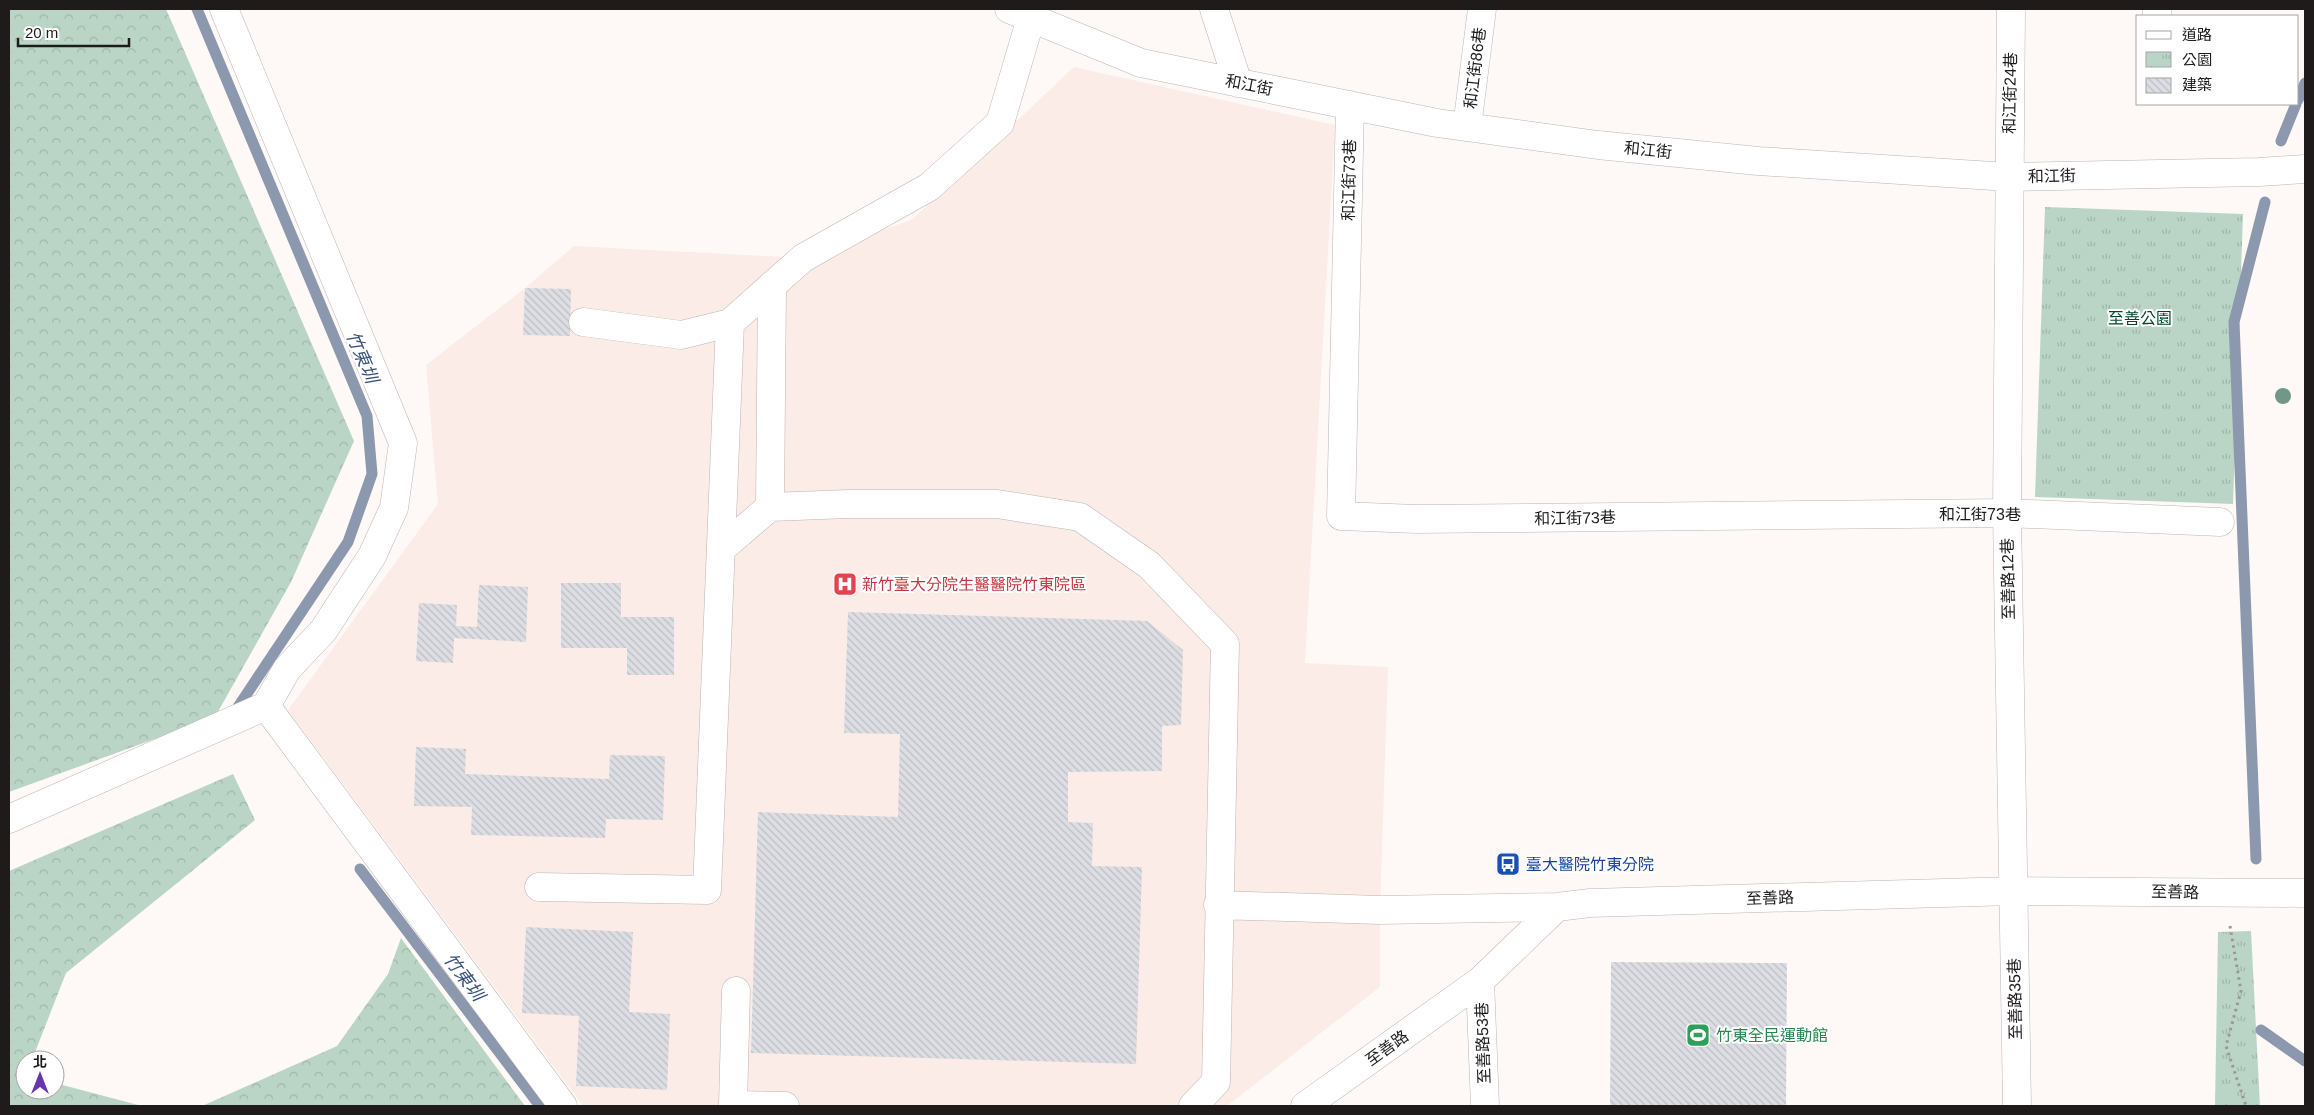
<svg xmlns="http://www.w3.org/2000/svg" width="2314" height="1115" viewBox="0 0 2314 1115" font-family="Arial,'Noto Sans TC',sans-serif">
<defs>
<pattern id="forest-crowns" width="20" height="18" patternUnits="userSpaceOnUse" patternTransform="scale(1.25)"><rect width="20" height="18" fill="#bad5c6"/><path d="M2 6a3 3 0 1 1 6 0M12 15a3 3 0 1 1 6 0" fill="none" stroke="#9fb6aa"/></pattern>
<pattern id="park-tufts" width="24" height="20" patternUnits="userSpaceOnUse" patternTransform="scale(1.25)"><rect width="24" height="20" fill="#bad5c6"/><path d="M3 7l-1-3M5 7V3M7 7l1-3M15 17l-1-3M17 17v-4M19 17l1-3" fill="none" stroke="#9fb6aa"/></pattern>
<pattern id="building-back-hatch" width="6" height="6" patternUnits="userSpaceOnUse" patternTransform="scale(1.25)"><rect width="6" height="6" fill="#dddee3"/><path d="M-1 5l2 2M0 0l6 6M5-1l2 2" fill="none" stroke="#bdbec2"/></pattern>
</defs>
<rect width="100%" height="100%" fill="#fef9f7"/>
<!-- built -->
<path fill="#fbece7" d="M 1074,67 L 1335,125 L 1305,663 L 1388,667 L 1380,910 L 1380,987 L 1227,1106 L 583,1106 L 288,710 L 438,504 L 426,365 L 525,288 L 574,246 L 803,258 L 911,220 Z"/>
<!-- forest -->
<path fill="url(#forest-crowns)" d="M 9,9 L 166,9 L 354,441 L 291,582 L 215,717 L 9,792 Z
M 233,774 L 255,820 L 66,973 L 32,1060 L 25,1060 L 25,1090 L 55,1090 L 55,1083 L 142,1106 L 9,1106 L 9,871 Z
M 401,938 L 525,1106 L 202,1106 L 337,1046 L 388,974 Z"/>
<!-- park -->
<path fill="url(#park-tufts)" d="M 2045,207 L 2243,214 L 2233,504 L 2035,497 Z
M 2251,931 L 2260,1106 L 2215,1106 L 2218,932 Z"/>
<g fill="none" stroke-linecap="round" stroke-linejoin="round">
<!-- stream -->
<path stroke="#8c98ad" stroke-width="11" d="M 197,9 L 367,416 L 372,474 L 348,542 L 238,707
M 2298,100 L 2305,83
M 2281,141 L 2296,104
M 2256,859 L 2234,322 L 2265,202
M 360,869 L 540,1106
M 2261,1030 L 2305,1061"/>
</g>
<!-- building -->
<path fill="url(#building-back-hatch)" d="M 525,288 L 571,289 L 570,336 L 523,335 Z
M 561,583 L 621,583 L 621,617 L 674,617 L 674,675 L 627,675 L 627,648 L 561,648 Z
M 479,585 L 528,587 L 526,642 L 454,638 L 453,663 L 416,661 L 419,603 L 457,605 L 456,626 L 477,627 Z
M 848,612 L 1147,621 L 1183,650 L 1181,725 L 1162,726 L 1162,771 L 1068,772 L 1068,822 L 1093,823 L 1092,866 L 1142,867 L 1136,1064 L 751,1053 L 758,812 L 898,817 L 900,734 L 844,733 Z
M 416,747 L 466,749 L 465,774 L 609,779 L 610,755 L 665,756 L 663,820 L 606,819 L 605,838 L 471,835 L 472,807 L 414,806 Z
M 526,927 L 633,932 L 629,1012 L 670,1014 L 667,1090 L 576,1086 L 579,1016 L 522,1013 Z
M 1611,962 L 1787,963 L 1786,1106 L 1610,1106 Z"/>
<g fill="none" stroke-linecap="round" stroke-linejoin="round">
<!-- minor casing -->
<g stroke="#bbb4b2" stroke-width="29">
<path id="minor" d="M 224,9 L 403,443 L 394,508 L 372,556 L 323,631 L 287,669 L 266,706 L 563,1106
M 1009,9 L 1141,63 L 1437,123 L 1598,145 L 1758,161 L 2009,177 L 2259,172 L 2305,169
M 1214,9 L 1238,83
M 2011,9 L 2007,513 L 2017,1106
M 2157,16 L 2157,9
M 1350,105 L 1341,516 L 1416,519 L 2007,513 L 2220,522
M 1467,127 L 1482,9
M 772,285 L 770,507 L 848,504 L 997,504 L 1080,517 L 1149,565 L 1225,644 L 1216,1082 L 1193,1106
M 583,322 L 681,335 L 730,323
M 721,549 L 770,507
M 9,819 L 266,706
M 539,887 L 707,890 L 730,323 L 803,258 L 929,187 L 1000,123 L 1031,18
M 1218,905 L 1380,910 L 1557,907 L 1590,903 L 2013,891 L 2305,893
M 1480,981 L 1485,1106
M 736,991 L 733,1105 L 785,1106
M 1305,1106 L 1480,981 L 1557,907"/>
</g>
<!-- path -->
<path stroke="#9b9795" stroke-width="3" stroke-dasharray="2.5 4" stroke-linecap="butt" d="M 2230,926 L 2241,991 L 2226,1046 L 2246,1106"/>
<!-- minor -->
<use href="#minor" stroke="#fff" stroke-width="28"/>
</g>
<!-- trees -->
<circle fill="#729788" cx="2283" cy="396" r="8"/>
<!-- icons -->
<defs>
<g id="hospital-square" transform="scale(1.25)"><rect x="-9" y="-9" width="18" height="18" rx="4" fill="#e0444e" stroke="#fff"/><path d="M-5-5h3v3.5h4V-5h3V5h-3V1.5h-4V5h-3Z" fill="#fff"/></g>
<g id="bus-square" transform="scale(1.25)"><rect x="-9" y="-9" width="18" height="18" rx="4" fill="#1a4fb4" stroke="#fff"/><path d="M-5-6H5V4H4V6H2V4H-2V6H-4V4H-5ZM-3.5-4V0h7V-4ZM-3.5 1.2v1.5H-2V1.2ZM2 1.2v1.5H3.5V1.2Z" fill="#fff"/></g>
<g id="stadium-square" transform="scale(1.25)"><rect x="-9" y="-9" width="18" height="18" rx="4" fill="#2e9e5b" stroke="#fff"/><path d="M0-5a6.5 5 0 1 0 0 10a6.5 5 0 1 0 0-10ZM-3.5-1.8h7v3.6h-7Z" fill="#fff"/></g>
</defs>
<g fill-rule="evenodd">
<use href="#hospital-square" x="845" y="584"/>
<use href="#bus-square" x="1508" y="864"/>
<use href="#stadium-square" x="1698" y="1035"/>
</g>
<g text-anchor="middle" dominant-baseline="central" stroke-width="4" stroke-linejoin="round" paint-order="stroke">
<!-- street labels -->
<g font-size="16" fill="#1e1b1a" stroke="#fff">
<text transform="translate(1475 68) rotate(-83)">和江街86巷</text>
<text transform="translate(1249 85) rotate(11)">和江街</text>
<text transform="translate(2010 93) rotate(-89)">和江街24巷</text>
<text transform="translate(1648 150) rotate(6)">和江街</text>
<text transform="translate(2052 176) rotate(-1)">和江街</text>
<text transform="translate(1349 180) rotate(-89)">和江街73巷</text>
<text x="1980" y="514">和江街73巷</text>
<text transform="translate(1575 518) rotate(-1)">和江街73巷</text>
<text transform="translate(2008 579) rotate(-91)">至善路12巷</text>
<text transform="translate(2175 892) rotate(1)">至善路</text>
<text transform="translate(1770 898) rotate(-2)">至善路</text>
<text transform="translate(2015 999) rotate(-91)">至善路35巷</text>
<text transform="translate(1483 1043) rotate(-92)">至善路53巷</text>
<text transform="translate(1387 1048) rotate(-36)">至善路</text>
</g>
<!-- park labels -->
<g font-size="16" fill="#00462d" stroke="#fff">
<text x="2140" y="318">至善公園</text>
</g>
<!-- health labels -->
<g font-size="16" fill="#be3a42" stroke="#fff" text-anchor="start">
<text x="862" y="584">新竹臺大分院生醫醫院竹東院區</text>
</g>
<!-- transit labels -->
<g font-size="16" fill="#164399" stroke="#fff" text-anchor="start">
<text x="1526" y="864">臺大醫院竹東分院</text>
</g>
<!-- leisure labels -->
<g font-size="16" fill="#27864d" stroke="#fff" text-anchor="start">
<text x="1716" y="1035">竹東全民運動館</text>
</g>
<!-- water labels -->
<g font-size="18" font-style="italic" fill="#37507b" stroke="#fff">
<text transform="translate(362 357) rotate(67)">竹東圳</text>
<text transform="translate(464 977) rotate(53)">竹東圳</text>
</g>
</g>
<!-- border -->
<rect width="2314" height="1115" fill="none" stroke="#1e1b1a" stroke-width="20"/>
<!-- legend -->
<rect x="2136" y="15" width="162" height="90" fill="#ffffff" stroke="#a5a4a3"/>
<rect x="2146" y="31" width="25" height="8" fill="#ffffff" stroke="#a5a4a3"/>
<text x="2182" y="40" font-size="15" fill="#1e1b1a">道路</text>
<rect x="2146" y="52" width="25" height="15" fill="url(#park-tufts)" stroke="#a5a4a3"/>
<text x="2182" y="65" font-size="15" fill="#1e1b1a">公園</text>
<rect x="2146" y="78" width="25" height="15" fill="url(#building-back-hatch)" stroke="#a5a4a3"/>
<text x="2182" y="90" font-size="15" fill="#1e1b1a">建築</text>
<!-- north arrow -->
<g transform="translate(40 1075)"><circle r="24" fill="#ffffff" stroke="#a5a4a3"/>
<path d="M0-4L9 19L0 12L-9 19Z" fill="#6634ab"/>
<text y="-8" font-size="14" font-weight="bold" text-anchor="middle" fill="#1e1b1a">北</text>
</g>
<!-- scale -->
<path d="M18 38v8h111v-8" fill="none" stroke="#1e1b1a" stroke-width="2.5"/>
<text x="25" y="38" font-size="15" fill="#1e1b1a" stroke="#ffffff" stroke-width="4" paint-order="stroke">20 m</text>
</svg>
